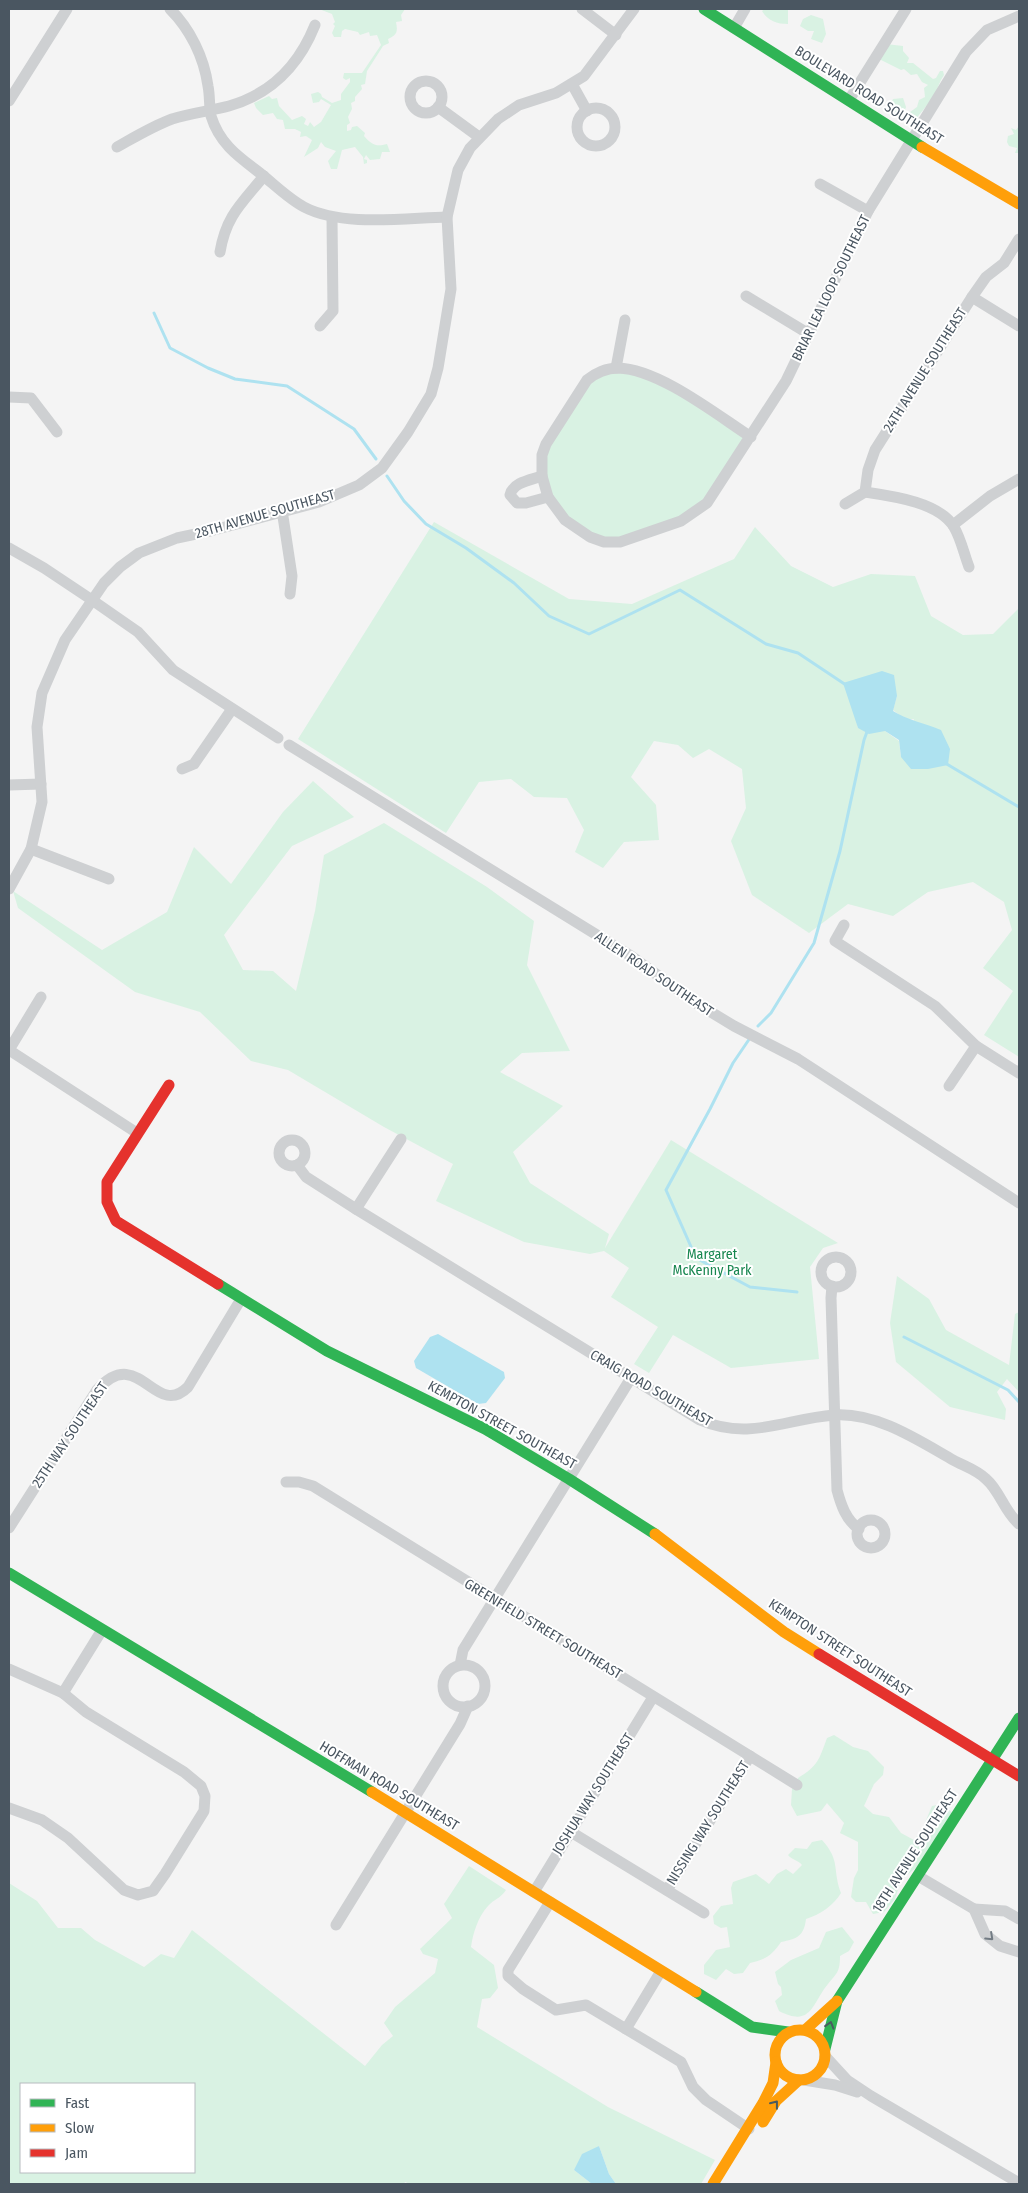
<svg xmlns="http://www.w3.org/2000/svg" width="1028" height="2193" font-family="'Fira Sans Condensed',sans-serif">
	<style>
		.green { fill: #d9f2e3; fill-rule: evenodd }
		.water { fill: #aee2f0 }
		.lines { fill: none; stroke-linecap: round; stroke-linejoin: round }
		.stream { stroke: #aee2f0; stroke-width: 3 }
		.street { stroke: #ced0d2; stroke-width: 11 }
		.fast { stroke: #30b455; stroke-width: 11 }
		.slow { stroke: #ff9f0a; stroke-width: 11 }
		.jam { stroke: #e5322d; stroke-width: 11 }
		.oneway { stroke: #727b83 }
		.oneway2 { stroke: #495b60 }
		.labels { text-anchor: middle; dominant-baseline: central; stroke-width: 4; stroke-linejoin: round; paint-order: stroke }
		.street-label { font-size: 14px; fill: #4a5661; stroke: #fff }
		.park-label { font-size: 14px; fill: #17864f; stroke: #fff }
	</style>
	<rect width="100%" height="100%" fill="#f4f4f4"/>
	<g class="green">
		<path d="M319,9h86l-4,6 1,6 -6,1c2,10 1,13 -8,17l1,4 -6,3 -16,25 -2,13 -4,1 1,4 -7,8v4l-4,2 1,6 -4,8 2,6 -3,2v6l4,-1 1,-3 5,-1 8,7 -1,3c8,9 12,11 23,8l3,8h-8l-2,7 -10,1 -4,-5 -2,4 3,1v3l-3,1 -1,-7 -8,-10 -13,3 -5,19h-6l-3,-8 8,-10 -11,-4 -4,-5 -3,6 -14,9 8,-17 -6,-4 -6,1 1,-5 -6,-3h-10l-2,-9 -6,-1 -4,-6 -10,2 -7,-7 -2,-5 15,-7 3,3 5,-1 2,8 13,14 10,-4 4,3 -2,5 4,2 2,-4 4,5 7,-5 10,-17 -10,-6 -2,3 -6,1 -2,-9 7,-2 3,2 1,3 10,6 9,-3v-6l9,-12v-4l-4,2 -3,-2 1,-5h18l19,-28 -4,-10 -7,1 -1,-4 -9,3 -2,-3 -13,-3 -3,2 -1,6h-7l-2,-4 3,-7 -2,-2 2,-2 -3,-8z"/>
		<path d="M765,9h23v15c-11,0 -20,-3 -26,-13z"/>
		<path d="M811,15l12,4 3,15 -4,9 -11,-4 3,-8h-6l-8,-5 3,-7z"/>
		<path d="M886,44l17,2v5l6,7 -2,5h6l20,16 3,-1 4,-7h3l1,4c-4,6 -6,11 -8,18 -2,4 -22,29 -25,31l-4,-2 -5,-7 -14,-5 5,-11 10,-1 3,9 -2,6 2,2 11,-8 2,-7 6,-3 -1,-9 4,-3 -6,-3 -5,-8 -6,1 -7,-6 -3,1 -22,-11z"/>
		<path d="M1019,126v27h-4l2,-5 -8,-2 -2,-4 1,-6 6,-2 -3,-6 5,2z"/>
		<path d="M603,371l46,5 102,61 -53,74 -78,31 -30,-5 -42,-40 -6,-42 45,-75z"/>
		<path d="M434,522l135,77 63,5 102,-45 21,-32 36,39 42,21 38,-13 44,2 16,40 32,19 30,-1 26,-26v449l-35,-22 29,-44 -30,-23 29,-38 -8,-28 -31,-20 -45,10 -35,24 -45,-12 -39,29 -57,-38 -21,-54 15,-33 -4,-39 -33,-20 -16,9 -15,-13 -24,-4 -23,36 25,28 3,35 -35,2 -21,26 -28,-16 9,-22 -17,-32 -33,-1 -23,-18 -32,3 -33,51 -148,-94zM897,696l-4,14 13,10 8,-1 -13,38 -2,-16 -14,-10 -27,-3 -5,-20z"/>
		<path d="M313,781l41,36 -62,29 -68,89 19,35 30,1 23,20 19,-80 9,-56 60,-32 103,64 47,34 -7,44 43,86 -48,2 -22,19 63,34 -50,46 17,31 79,51 -4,14 66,-108 167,103 -15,5 -13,19 9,92 -88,9 -58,-33 -24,38 -15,-9 24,-37 -47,-30 18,-29 -25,-17 -14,3 -66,-12 -88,-41 17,-37 -69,-37 -96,-57 -37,-9 -51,-49 -65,-20 -117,-84 -5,-17 89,59 65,-38 27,-65 37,37 52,-72z"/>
		<path d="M897,1276l32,23 17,31 63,35 6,-51 4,-2v80l-12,-13 -10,13 9,17 -1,11 -55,-13 -54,-45 -6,-39z"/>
		<path d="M834,1735l19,12 15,4 16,16 -1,8 -9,9 -10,22 9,8 16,3 12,16 13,7 8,-10 10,-24 10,-2 14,12 -38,50 -17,14 -6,19 -11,13 -11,2 -7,-12h-10l-5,-5 3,-19 4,-8v-28l-18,-9 4,-10 -17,-20 -6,8 -24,5 -6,-11 1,-16 3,-2 3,-9c20,-12 21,-18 29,-40z"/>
		<path d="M822,1840c19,21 10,29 19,53 -8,13 -20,21 -35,26 -2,17 -9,20 -25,23 -8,12 -15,18 -31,21l-7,10 -9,1 -8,-5 -10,11 -12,-6v-9l12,-15 14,-3 -3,-20 -6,1 -7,-4 -1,-8 8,-10 12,-2 -2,-16 2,-6 23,-8 13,10 8,-10 9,-5 7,5 9,-9c-4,-5 -10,-5 -14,-10l7,-7 12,1 5,-7z"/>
		<path d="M469,1866l37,24c-6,9 -12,9 -18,16 -10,11 -15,27 -17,41l23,18 4,23 -8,10 -8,1 -5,28 131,80 107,53 -14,24h-85l-7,-10 -10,-28 -25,24 18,14h-182l-5,-2 -1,2h-395v-301l28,18 21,27h23l14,12 49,27 17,-13 13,4 18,-28 173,136 17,-21 11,-9 -9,-13 11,-16 40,-34 3,-14 -15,-5 -3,-5 32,-31 -8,-14zM21,2084h173v88h-173z"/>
		<path d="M842,1927l12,15 -5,9 -9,5c0,16 -3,17 -12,28 -16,19 -16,44 -49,27l-4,-10 7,-6 -1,-8 -3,-3 -3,-12 16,-12 28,-12 7,-16z"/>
	</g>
	<g class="water">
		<path d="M882,671l12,4 3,21 -4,15c14,9 31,12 48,19l9,19 -2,16 -20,4h-17l-10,-12 -2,-17 -14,-9 -16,3 -11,-6 -15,-45z"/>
		<path d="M438,1334l66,38 1,6 -19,25 -8,1 -62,-36 -2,-7 16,-24z"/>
		<path d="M599,2146l10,28 7,10h-24l-18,-14 8,-16z"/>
	</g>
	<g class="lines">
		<g class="stream">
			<path d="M154,313l16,35 38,20 27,11 52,7 67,43 22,30"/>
			<path d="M387,476l17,25 22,23 40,24 48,35 35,33 40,18 91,-44 86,54 32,9 48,32"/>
			<path d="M945,763l74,44"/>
			<path d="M758,1026l13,-13 43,-70 26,-92 24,-111 4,-11"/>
			<path d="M750,1038l-17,25 -23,46 -44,81 30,68 54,29 47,5"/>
			<path d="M904,1337l104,53 11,12"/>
		</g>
		<g class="street">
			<path d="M170,9c20,20 34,48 38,77 2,10 1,20 3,30 8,26 25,39 45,54 16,12 31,28 48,37 38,20 100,11 143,10"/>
			<path d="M582,9l34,26"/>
			<path d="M734,28l11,-19"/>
			<circle cx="426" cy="97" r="16"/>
			<path d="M572,84l15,27"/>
			<path d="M849,100l57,-91"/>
			<path d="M9,101l58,-92"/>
			<path d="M438,107l41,30"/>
			<circle cx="596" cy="127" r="19"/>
			<path d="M117,147c18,-10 36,-21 55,-28 19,-6 38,-8 57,-13 42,-12 70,-41 86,-81"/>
			<path d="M820,184l48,27"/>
			<path d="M220,252c6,-36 21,-48 44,-76"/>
			<path d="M746,296l63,38"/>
			<path d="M972,297l47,29"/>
			<path d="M320,326l13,-15 -1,-93"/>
			<path d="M616,368l9,-48"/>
			<path d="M9,397l22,1 26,34"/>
			<path d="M751,437c-34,-22 -92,-68 -133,-69 -11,0 -23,5 -31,12l-41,64 -4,11v21l6,21 17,23 25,17 14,5h16l61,-21 26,-18 79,-122 82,-170 98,-159 21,-22 32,-14"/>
			<path d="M542,476c-11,4 -29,6 -32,19l7,8h9l22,-6"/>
			<path d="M865,492c27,4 74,10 89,35 7,12 10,27 15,40"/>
			<path d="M845,504l20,-12 3,-22 7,-20 97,-153 14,-20 18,-14 15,-24"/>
			<path d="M282,510l10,66 -2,18"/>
			<path d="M953,525l37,-29 29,-17"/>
			<path d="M9,548l35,20 48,32 46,32 35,38 105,68"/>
			<path d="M289,745l342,211 65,47 38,23 64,33 221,144"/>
			<path d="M182,769l12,-5 38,-55"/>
			<path d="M9,785l32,-1"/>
			<path d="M31,849l78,30"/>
			<path d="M9,889l22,-40 11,-47 -5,-75 5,-34 23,-53 39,-57 16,-16 19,-14 38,-15 33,-7 109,-29 40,-17 23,-17 26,-36 23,-38 7,-26 13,-79 -4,-72 11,-47 12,-22 28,-29 21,-14 37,-12 28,-17 50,-67"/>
			<path d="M844,925l-9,16 100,65 41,40 43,27"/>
			<path d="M9,1050l128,83"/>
			<path d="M9,1050l32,-53"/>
			<path d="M949,1086l27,-40"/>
			<circle cx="292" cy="1153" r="13"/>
			<path d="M297,1165l9,12 50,32 344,211c49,21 85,-1 134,-5 42,-3 84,25 119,45 11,6 24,10 33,19 14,12 18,32 33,45"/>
			<path d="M356,1209l45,-70"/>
			<circle cx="836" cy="1272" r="15"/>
			<path d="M832,1286l-1,12 6,192c4,15 9,30 22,39"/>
			<path d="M286,1482h13l14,4 484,299"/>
			<circle cx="871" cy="1534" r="14"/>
			<path d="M9,1528l88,-138c42,-47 58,30 91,-3l53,-88"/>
			<path d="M460,1665l3,-15 168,-272"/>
			<circle cx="464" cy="1686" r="21"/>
			<path d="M9,1669l54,24 23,19 98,60 17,14 4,10 -1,15 -39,63 -12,17 -15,4 -14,-5 -56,-52 -26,-18 -33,-12"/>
			<path d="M63,1693l39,-63"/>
			<path d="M571,1832l133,81"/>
			<path d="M918,1876l56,33 11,25 15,12 19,6"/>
			<path d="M667,1890l83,-134"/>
			<path d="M534,1892l119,-195"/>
			<path d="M550,1902l-42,68v6l15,13 33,21 30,-5 95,57 12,25 13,13 43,29"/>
			<path d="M974,1909l31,2 14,8"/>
			<path d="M336,1925l124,-201 8,-18"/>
			<path d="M626,2029l35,-58"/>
			<path d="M825,2056l22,24 24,16 148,87"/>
			<path d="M804,2080l31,5 22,7"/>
		</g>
		<g class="fast">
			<path d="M704,9l218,138"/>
			<path d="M218,1284l109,67 158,78 84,50 86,55"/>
			<path d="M9,1573l363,219"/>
			<path d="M696,1992l56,35 36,5"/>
			<path d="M825,2049l12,-48 182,-283"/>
		</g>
		<g class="slow">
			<path d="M922,147l97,57"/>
			<path d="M655,1534l129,98 35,22"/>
			<path d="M372,1792l324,200"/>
			<circle cx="800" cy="2055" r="25"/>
			<path d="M805,2030l32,-29"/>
			<path d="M763,2122l13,-21 23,-21"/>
			<path d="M713,2184l50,-81 10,-20 3,-21"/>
		</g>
		<g class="jam">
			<path d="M169,1085l-62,97v20l9,19 102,63"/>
			<path d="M819,1654l200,122"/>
		</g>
	</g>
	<defs><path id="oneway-chevron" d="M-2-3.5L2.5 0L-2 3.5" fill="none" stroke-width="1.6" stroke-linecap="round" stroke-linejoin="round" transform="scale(1.25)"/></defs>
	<use class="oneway" href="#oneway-chevron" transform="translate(990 1937) rotate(43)"/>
	<g class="oneway2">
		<use href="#oneway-chevron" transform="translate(830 2025) rotate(-73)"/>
		<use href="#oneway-chevron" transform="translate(775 2104) rotate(-52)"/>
	</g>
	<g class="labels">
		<g class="street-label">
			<text transform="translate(869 95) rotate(32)">BOULEVARD ROAD SOUTHEAST</text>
			<text transform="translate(831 288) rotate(-64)">BRIAR LEA LOOP SOUTHEAST</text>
			<text transform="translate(925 370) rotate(-58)">24TH AVENUE SOUTHEAST</text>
			<text transform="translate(265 514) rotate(-16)">28TH AVENUE SOUTHEAST</text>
			<text transform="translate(654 974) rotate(34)">ALLEN ROAD SOUTHEAST</text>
			<text transform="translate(651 1388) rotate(30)">CRAIG ROAD SOUTHEAST</text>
			<text transform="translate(502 1425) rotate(29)">KEMPTON STREET SOUTHEAST</text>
			<text transform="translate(70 1435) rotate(-56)">25TH WAY SOUTHEAST</text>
			<text transform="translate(543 1629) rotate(31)">GREENFIELD STREET SOUTHEAST</text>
			<text transform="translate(840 1648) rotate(33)">KEMPTON STREET SOUTHEAST</text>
			<text transform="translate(389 1786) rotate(31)">HOFFMAN ROAD SOUTHEAST</text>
			<text transform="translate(593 1794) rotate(-58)">JOSHUA WAY SOUTHEAST</text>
			<text transform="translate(708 1823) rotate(-58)">NISSING WAY SOUTHEAST</text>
			<text transform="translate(915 1851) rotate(-57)">18TH AVENUE SOUTHEAST</text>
		</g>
		<g class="park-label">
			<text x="712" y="1254">Margaret<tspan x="712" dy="16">McKenny Park</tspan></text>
		</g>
	</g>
	<rect width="1028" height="2193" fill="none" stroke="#4a5661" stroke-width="20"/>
	<rect x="20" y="2083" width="175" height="90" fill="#ffffff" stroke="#b7bbc0"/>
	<rect x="30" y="2099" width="25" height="8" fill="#30b455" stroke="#b7bbc0"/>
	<text x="65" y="2108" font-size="15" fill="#4a5661">Fast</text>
	<rect x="30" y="2124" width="25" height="8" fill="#ff9f0a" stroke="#b7bbc0"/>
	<text x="65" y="2133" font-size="15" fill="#4a5661">Slow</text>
	<rect x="30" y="2149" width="25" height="8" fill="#e5322d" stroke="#b7bbc0"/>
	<text x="65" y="2158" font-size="15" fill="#4a5661">Jam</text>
</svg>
